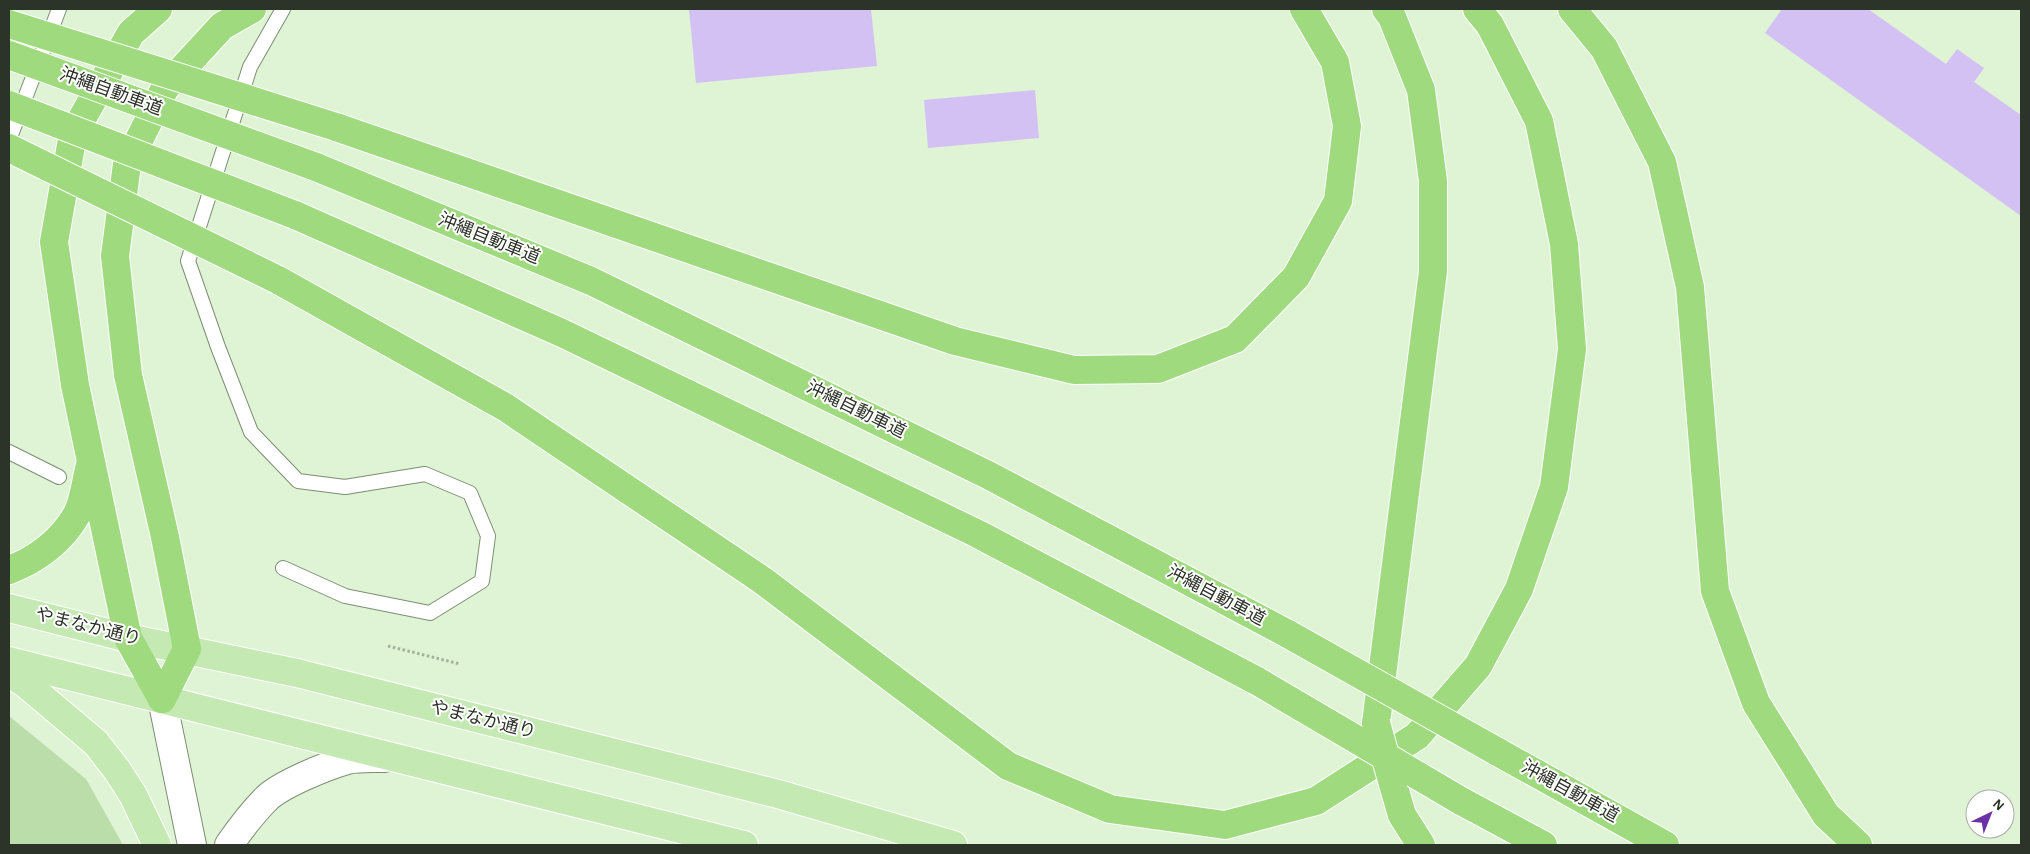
<svg xmlns="http://www.w3.org/2000/svg" width="2030" height="854" font-family="'Alegreya Sans','Noto Sans JP',sans-serif">
	<style>
		.green { fill: #bbdda9 }
		.building { fill: #d4c1f3 }
		.lines { fill: none; stroke-linecap: round; stroke-linejoin: round }
		.service-casing { stroke: #7c8e73; stroke-width: 16 }
		.tertiary-casing { stroke: #7c8e73; stroke-width: 30 }
		.primary-casing { stroke: #fff; stroke-width: 30 }
		.motorway-casing { stroke: #fff; stroke-width: 30 }
		.path { stroke: #a2b19a; stroke-width: 3; stroke-dasharray: 2.5 2.5; stroke-linecap: butt }
		.service { stroke: #fff; stroke-width: 14 }
		.tertiary { stroke: #fff; stroke-width: 28 }
		.primary { stroke: #c5e9b2; stroke-width: 28 }
		.motorway { stroke: #9fda7e; stroke-width: 28 }
		.motorway-bridge-casing { stroke: #fff; stroke-width: 30; stroke-linecap: butt }
		.motorway-bridge { stroke: #9fda7e; stroke-width: 28 }
		.labels { text-anchor: middle; dominant-baseline: central; stroke-width: 4; stroke-linejoin: round; paint-order: stroke }
		.street-label { font-size: 18px; fill: #2c3328; stroke: #fff }
	</style>
	<rect width="100%" height="100%" fill="#dff3d5"/>
	<path class="green" d="M9,716l77,63 37,66h-114z"/>
	<g class="building">
		<path d="M689,9h182l6,57 -181,17z"/>
		<path d="M1782,9h86l78,55 11,-15 27,19 -10,14 47,33v101l-256,-183z"/>
		<path d="M1035,90l4,48 -111,10 -4,-48z"/>
	</g>
	<g class="lines">
		<defs>
			<g id="service">
				<path d="M9,140l50,-131"/>
				<path d="M9,452l50,25"/>
				<path d="M283,568l62,28 85,17 52,-32 6,-45 -18,-43 -45,-19 -80,13 -47,-6 -47,-49 -33,-85 -30,-86 62,-194 33,-58"/>
			</g>
			<g id="tertiary">
				<path d="M162,699l30,146"/>
				<path d="M229,845c11,-16 24,-33 38,-47 15,-14 59,-32 80,-38 11,-3 26,-2 38,-2"/>
			</g>
			<g id="primary">
				<path d="M9,608l119,30 169,35 481,121 175,51"/>
				<path d="M9,661l735,184"/>
				<path d="M9,673l17,11 70,59 21,27 16,25 24,50"/>
			</g>
			<g id="motorway">
				<path d="M158,9l-27,24 -58,101 -19,108 21,143 53,253 34,61"/>
				<path d="M1572,9l32,39 58,114 28,125 25,304 41,112 70,112 32,30"/>
				<path d="M336,127l619,214 119,29 84,-1 77,-30 61,-62 42,-76 9,-75 -12,-64 -31,-53"/>
				<path d="M316,167l275,114 397,194 300,159"/>
				<path d="M295,215l267,118 416,201 279,147"/>
				<path d="M278,280l227,127 257,173 246,186 102,43 115,16 91,-24 101,-65 61,-70 41,-77 35,-102 18,-138 -8,-105 -25,-123 -49,-96 -13,-16"/>
				<path d="M9,570c27,-10 53,-29 68,-56 7,-14 9,-34 13,-49"/>
				<path d="M162,699l25,-50 -22,-112 -37,-162 -13,-119 12,-92 38,-76 57,-62 30,-17"/>
				<path d="M1376,723l57,-452v-90l-12,-91 -29,-73 -6,-8"/>
				<path d="M1496,751l169,94"/>
				<path d="M1393,784l9,31 19,30"/>
				<path d="M1461,801l82,44"/>
			</g>
		</defs>
		<use href="#service" class="service-casing"/>
		<use href="#tertiary" class="tertiary-casing"/>
		<use href="#primary" class="primary-casing"/>
		<use href="#motorway" class="motorway-casing"/>
		<path class="path" d="M388,646l72,18"/>
		<use href="#service" class="service"/>
		<use href="#tertiary" class="tertiary"/>
		<use href="#primary" class="primary"/>
		<use href="#motorway" class="motorway"/>
		<defs>
			<g id="motorway-bridge">
				<path d="M9,24l327,103"/>
				<path d="M9,55l307,112"/>
				<path d="M9,105l286,110"/>
				<path d="M9,148l269,132"/>
				<path d="M1288,634l208,117"/>
				<path d="M1257,681l204,120"/>
				<path d="M1376,723l17,61"/>
			</g>
		</defs>
		<use href="#motorway-bridge" class="motorway-bridge-casing"/>
		<use href="#motorway-bridge" class="motorway-bridge"/>
	</g>
	<g class="labels">
		<g class="street-label">
			<text transform="translate(111 92) rotate(20)">沖縄自動車道</text>
			<text transform="translate(489 239) rotate(22)">沖縄自動車道</text>
			<text transform="translate(856 410) rotate(26)">沖縄自動車道</text>
			<text transform="translate(1216 596) rotate(28)">沖縄自動車道</text>
			<text transform="translate(88 627) rotate(14)">やまなか通り</text>
			<text transform="translate(483 720) rotate(14)">やまなか通り</text>
			<text transform="translate(1570 792) rotate(29)">沖縄自動車道</text>
		</g>
	</g>
	<rect width="2030" height="854" fill="none" stroke="#2c3328" stroke-width="20"/>
	<g transform="translate(1990 814) rotate(43)"><circle r="24" fill="#ffffff" stroke="#abada9"/>
	<path d="M0-4L9 19L0 12L-9 19Z" fill="#6c31a7"/>
	<text y="-8" font-size="14" font-weight="bold" text-anchor="middle" fill="#2c3328">N</text>
	</g>
</svg>
